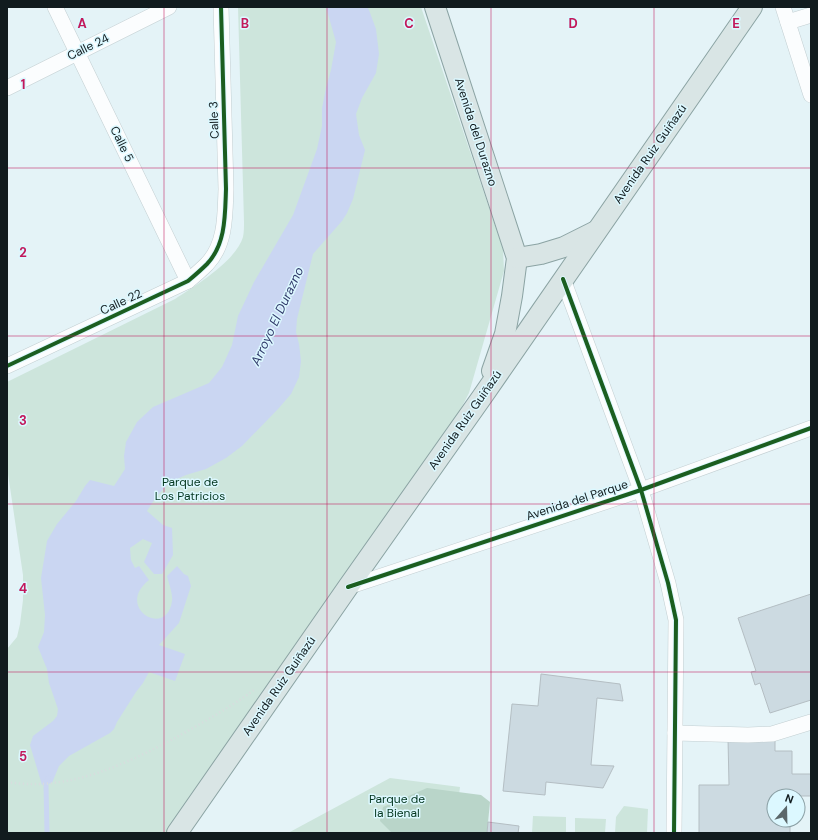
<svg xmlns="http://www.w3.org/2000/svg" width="818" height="840" font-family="'DM Sans',sans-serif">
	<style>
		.green { fill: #cde5dc }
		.forest { fill: #b9d5c9 }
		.water { fill: #cad6f2 }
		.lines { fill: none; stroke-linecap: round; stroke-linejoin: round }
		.stream { stroke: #cad6f2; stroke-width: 5 }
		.building { fill: #ccdae1; stroke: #b4bec3 }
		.minor-casing { stroke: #c3cfd2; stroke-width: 16 }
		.major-casing { stroke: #8ba3a3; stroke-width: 22 }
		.path { stroke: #d8dcde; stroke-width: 2.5; stroke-dasharray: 1 3; stroke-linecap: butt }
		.minor { stroke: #fbfdfe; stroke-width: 15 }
		.major { stroke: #d9e5e5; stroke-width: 20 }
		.cycleway-casing { stroke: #dcf8ff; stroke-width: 6 }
		.cycleway { stroke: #1b5e20; stroke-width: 4 }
		.grid { fill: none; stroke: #c2185b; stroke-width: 1; stroke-opacity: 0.55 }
		.labels { text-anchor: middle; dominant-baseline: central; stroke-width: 3; stroke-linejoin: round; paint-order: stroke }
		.street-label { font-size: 12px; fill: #111b1e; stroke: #dcf8ff }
		.park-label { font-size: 12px; fill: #02351d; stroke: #dcf8ff }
		.water-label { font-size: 13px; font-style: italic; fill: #323b6c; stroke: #dcf8ff }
		.grid-label { font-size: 13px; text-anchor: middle; font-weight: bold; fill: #c2185b; stroke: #dcf8ff; stroke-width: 3; stroke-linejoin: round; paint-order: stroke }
	</style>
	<rect width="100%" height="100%" fill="#e4f3f7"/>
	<g class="green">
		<path d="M238,7h183l82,242 1,22 -35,122 -16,31 -287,409h-159v-184l10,-12 3,-13 3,-24v-25l-16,-108v-85l168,-83c20,-13 61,-38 68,-62 1,-5 1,-10 1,-15z"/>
		<path d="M390,778l70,9 -6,46h-166z"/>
		<path d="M624,806l24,3 -1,24h-32l1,-16z"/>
		<path d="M533,816l33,1v16h-34z"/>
		<path d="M575,818l31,1 -1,14h-30z"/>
	</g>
	<path class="forest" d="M427,788l54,7 9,7 -3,31h-95l-12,-12 3,-14z"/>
	<path class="water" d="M326,7h41l2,3 7,19 3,25 -3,19 -14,25 -6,16 3,21 6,15 -12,49 -6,14 -5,8 -29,33 -16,65 -1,13 3,12 2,17 -2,16 -8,17 -13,15 -36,37 -16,12 -20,11 -20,6 -16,7 -14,15 -9,14 16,14 9,3 1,27 -11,19h-8l-10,-12 8,-19 -9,-4 -13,9 1,12 4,8 4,-2 10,14c-35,28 18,59 23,21 1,-7 -3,-17 -5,-25l10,-10 7,8 4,2 3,10 -12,37 -20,22 26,9 -10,27 -26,-9 -6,11 -7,9 -19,30 -3,7 -4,4 -41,23 -10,10 -7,17 -10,2 -12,-40 3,-9 20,-15 4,-5 1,-7 -9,-26 -2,-14 -9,-22 6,-15 1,-17 -4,-37 6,-37 10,-17 19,-23 9,-15 5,-6 24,6 11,-17 -1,-13 2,-14 11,-20 16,-15 56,-24 13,-16 10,-22 6,-29 16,-34 39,-67 24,-66 5,-23v-18l4,-20 5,-18 5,-28z"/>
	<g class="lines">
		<path class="stream" d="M47,833l-1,-49 2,-6"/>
	</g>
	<g class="building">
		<path d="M811,594v106l-41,13 -10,-30 -5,2 -4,-13 5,-1 -18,-53z"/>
		<path d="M541,674l79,10 3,17 -26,-3 -6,67 23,1 -11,22 -57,-6 -1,13 -42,-4 9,-87 26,2z"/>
		<path d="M728,738h47v13h17v23h19v22h-37v24h16v13h8h-99v-48h30z"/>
		<path d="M488,822l31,4 -1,7h-31z"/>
	</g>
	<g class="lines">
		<defs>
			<g id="minor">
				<path d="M55,7l133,274"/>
				<path d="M783,7l28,88"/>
				<path d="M788,22l23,-7"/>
				<path d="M7,88l162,-81"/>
				<path d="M563,279l78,211 27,93 8,37 -2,213"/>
				<path d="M7,366l181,-85c6,-5 13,-11 19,-17 19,-20 18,-49 19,-75l-5,-182"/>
				<path d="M348,587l293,-97 170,-62"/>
				<path d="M675,733l73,2 24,-1 39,-12"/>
			</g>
			<g id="major">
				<path d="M435,7l82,251 -5,38 -7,38 -13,37"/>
				<path d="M517,258l24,-4 23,-7 32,-16"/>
				<path d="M177,833l171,-246 134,-190 270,-390"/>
			</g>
		</defs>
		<use href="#minor" class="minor-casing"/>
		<use href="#major" class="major-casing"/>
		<path class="path" d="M7,782c60,10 117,-17 168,-44 27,-15 54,-30 79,-48"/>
		<use href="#minor" class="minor"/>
		<use href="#major" class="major"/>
		<defs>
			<g id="cycleway">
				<path d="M563,279l78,211 27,93 8,37 -2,213"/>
				<path d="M7,366l181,-85c6,-5 13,-11 19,-17 19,-20 18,-49 19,-75l-5,-182"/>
				<path d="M348,587l293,-97 170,-62"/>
			</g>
		</defs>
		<use href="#cycleway" class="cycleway-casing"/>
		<use href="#cycleway" class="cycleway"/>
	</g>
	<path class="grid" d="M164,7v826M327,7v826M491,7v826M654,7v826M7,168h804M7,336h804M7,504h804M7,672h804"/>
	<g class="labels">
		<g class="street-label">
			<text transform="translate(88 47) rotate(-26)">Calle 24</text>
			<text transform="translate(214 120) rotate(-92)">Calle 3</text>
			<text transform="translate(476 132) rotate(72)">Avenida del Durazno</text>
			<text transform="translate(122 144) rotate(64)">Calle 5</text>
			<text transform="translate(650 154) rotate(-55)">Avenida Ruiz Guiñazú</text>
			<text transform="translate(121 302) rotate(-25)">Calle 22</text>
			<text transform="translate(465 420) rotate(-55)">Avenida Ruiz Guiñazú</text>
			<text transform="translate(577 500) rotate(-18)">Avenida del Parque</text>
			<text transform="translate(279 686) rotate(-55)">Avenida Ruiz Guiñazú</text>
		</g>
		<g class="park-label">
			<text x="190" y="482">Parque de<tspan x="190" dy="14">Los Patricios</tspan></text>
			<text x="397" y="799">Parque de<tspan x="397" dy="14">la Bienal</tspan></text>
		</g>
		<g class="water-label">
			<text transform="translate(277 316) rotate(-65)">Arroyo El Durazno</text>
		</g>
	</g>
	<g class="grid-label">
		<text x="82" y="28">A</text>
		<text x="245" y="28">B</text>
		<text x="409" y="28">C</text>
		<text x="573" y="28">D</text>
		<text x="736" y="28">E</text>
		<text x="23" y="89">1</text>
		<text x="23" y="257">2</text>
		<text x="23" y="425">3</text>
		<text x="23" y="593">4</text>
		<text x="23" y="761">5</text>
	</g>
	<rect width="818" height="840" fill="none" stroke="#111b1e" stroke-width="16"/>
	<g transform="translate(786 808) rotate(20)"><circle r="19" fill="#dcf8ff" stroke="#8ba0a5"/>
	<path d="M0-3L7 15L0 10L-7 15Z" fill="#5b676a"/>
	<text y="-6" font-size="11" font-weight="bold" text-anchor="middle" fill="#111b1e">N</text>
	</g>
</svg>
